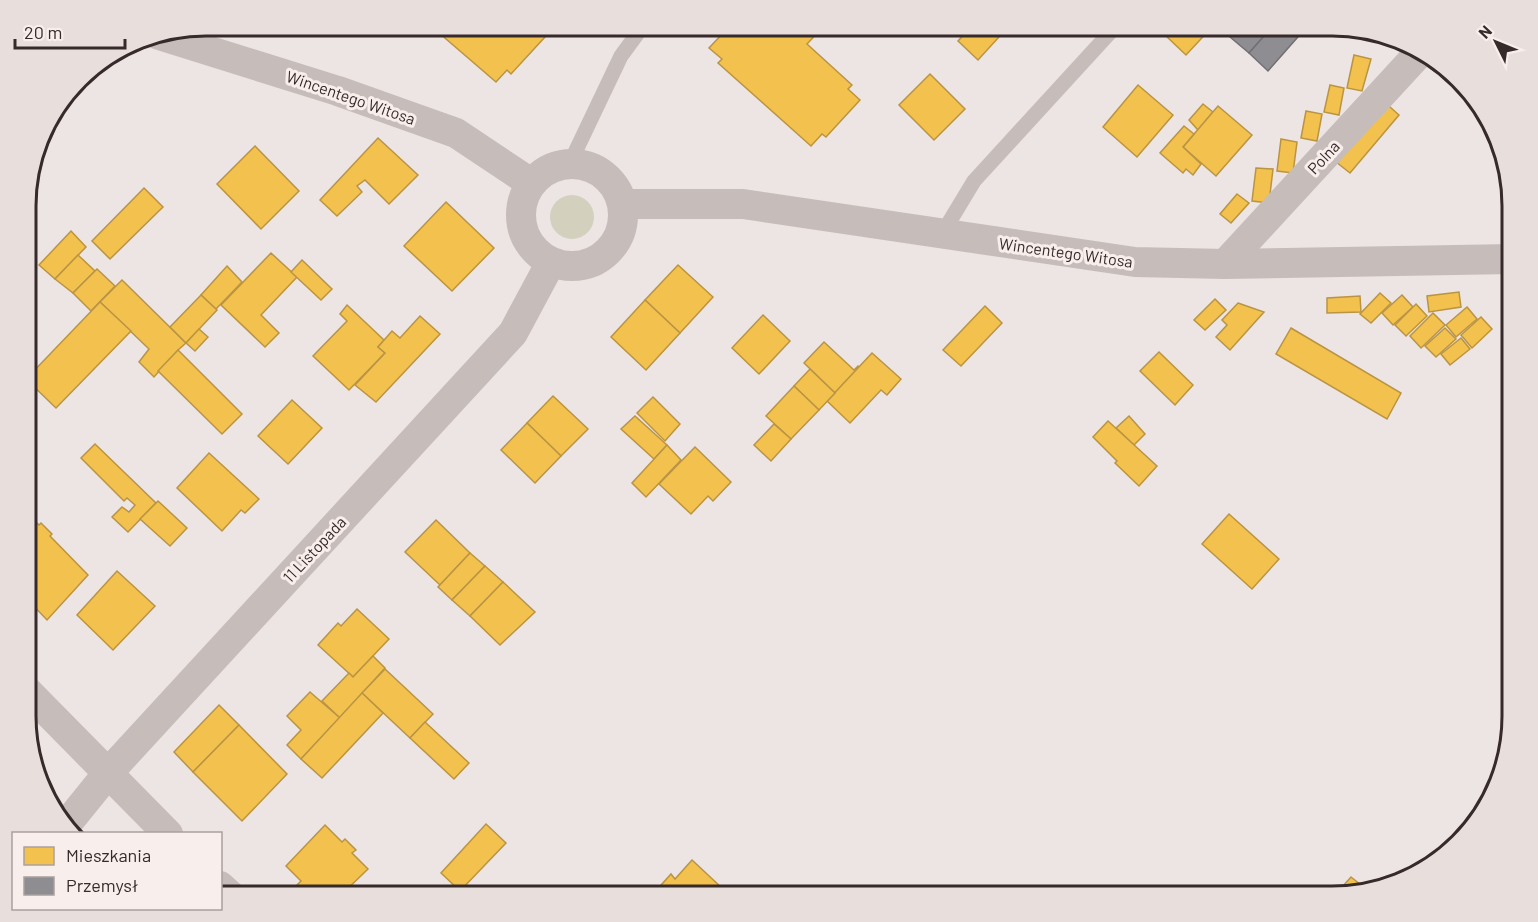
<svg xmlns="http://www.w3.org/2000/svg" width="1538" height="922" font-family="Barlow,sans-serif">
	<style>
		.green { fill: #d3d0be }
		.homes { fill: #f2c14e; stroke: #ba9443; stroke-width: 1.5 }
		.industry { fill: #8d8d92; stroke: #736f73; stroke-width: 1.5 }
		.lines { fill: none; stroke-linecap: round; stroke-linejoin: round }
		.service { stroke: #c6bdbb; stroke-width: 15 }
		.minor { stroke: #c6bdbb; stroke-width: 30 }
		.labels { text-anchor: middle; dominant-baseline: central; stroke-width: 6; stroke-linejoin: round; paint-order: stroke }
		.street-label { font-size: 16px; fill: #362a2a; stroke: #f8eeeb }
		.rim { fill: none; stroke: #362a2a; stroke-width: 3 }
	</style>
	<rect width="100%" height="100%" fill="#ede5e3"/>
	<circle class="green" cx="572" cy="217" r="22"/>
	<g class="homes">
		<path d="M431,26h102l12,11 -34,37 -4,-4 -11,12z"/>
		<path d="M725,26h99l-17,18 45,41 -4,4 12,11 -34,37 -4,-3 -11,12 -93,-83 4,-4 -13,-11 16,-17 -3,-3z"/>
		<path d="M972,26h37l-31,34 -20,-19z"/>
		<path d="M1176,26h37l-27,29 -20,-19z"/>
		<path d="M1354,55l17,4 -9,32 -15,-3z"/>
		<path d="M930,74l35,35 -31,31 -35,-35z"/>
		<path d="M1138,85l35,30 -36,42 -34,-30z"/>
		<path d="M1330,85l14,3 -5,27 -15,-3z"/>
		<path d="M1381,99l18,16 -49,58 -19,-15z"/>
		<path d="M1203,104l10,8 -15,18 -9,-10z"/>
		<path d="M1218,106l34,29 -36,41 -33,-29z"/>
		<path d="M1306,111l16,3 -5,27 -16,-3z"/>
		<path d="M1184,126l10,8 -11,13 18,17 -8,11 -7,-6 -3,4 -23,-20z"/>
		<path d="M378,138l40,37 -29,29 -24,-24 -8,6 5,6 -25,24 -17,-16z"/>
		<path d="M1281,139l16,3 -4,31 -16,-2z"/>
		<path d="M255,146l44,45 -38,38 -44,-45z"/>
		<path d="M1256,168l17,1 -4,34 -17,-2z"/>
		<path d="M144,188l19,19 -53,52 -18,-18z"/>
		<path d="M1237,194l12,9 -18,20 -11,-9z"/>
		<path d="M446,202l48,46 -42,43 -48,-45z"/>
		<path d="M71,231l15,16 -31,32 -16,-14z"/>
		<path d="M271,253l26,24 -36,38 18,18 -14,14 -44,-42z"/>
		<path d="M78,255l17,16 -22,22 -18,-14z"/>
		<path d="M302,260l30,29 -11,11 -30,-28z"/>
		<path d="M678,265l35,32 -33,36 -35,-33z"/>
		<path d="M227,266l15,16 -26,27 -15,-14z"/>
		<path d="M97,269l18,17 -24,25 -18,-18z"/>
		<path d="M122,280l64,63 -8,7 -24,27 -15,-15 10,-13 -49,-47z"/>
		<path d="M1459,292l2,15 -32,5 -2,-16z"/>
		<path d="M1380,293l11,10 -20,20 -11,-9z"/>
		<path d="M201,295l16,15 -31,33 -16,-16z"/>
		<path d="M1402,295l11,12 -20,18 -11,-12z"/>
		<path d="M1360,296l1,16 -34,1v-15z"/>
		<path d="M1215,299l11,11 -21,20 -11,-10z"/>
		<path d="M645,300l35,33 -34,37 -35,-33z"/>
		<path d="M100,302l31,29 -75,77 -29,-28v-2z"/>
		<path d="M1238,303l26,9 -34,38 -14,-13 11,-12 -5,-5z"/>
		<path d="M1416,304l11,12 -21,20 -11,-11z"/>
		<path d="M347,305l37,35 -6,7 7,6 -36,37 -36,-34 34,-35 -7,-7z"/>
		<path d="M985,306l17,17 -41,43 -18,-16z"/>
		<path d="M1467,307l10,12 -21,18 -10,-12z"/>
		<path d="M1433,313l12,12 -24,23 -11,-12z"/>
		<path d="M763,315l27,26 -31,33 -27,-26z"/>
		<path d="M420,316l20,18 -64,68 -21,-17 30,-32 -7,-6 14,-16 8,7z"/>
		<path d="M1481,317l11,12 -20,19 -11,-13z"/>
		<path d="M1291,328l110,65 -14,26 -111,-65z"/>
		<path d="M1445,328l11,11 -20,18 -11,-11z"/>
		<path d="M199,329l9,8 -13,14 -9,-8z"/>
		<path d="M1461,338l9,11 -20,16 -9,-11z"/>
		<path d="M824,342l30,28 4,-4 1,1 -24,26 -31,-30z"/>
		<path d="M178,350l64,64 -20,20 -64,-63z"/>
		<path d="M1159,352l34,33 -18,20 -35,-34z"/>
		<path d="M872,353l29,26 -14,16 -6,-5 -31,33 -23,-22z"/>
		<path d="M810,369l25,24 -16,17 -25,-24z"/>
		<path d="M794,386l25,24 -28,29 -25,-23z"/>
		<path d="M553,396l35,33 -27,27 -34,-33z"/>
		<path d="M653,397l27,27 -15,17 -28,-28z"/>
		<path d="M292,400l30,28 -34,36 -30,-28z"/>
		<path d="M635,416l32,29 -13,14 -33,-30z"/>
		<path d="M1129,416l16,18 -11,11 -18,-17z"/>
		<path d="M1108,421l49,45 -18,20 -24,-23 2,-2 -24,-24z"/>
		<path d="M527,423l34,33 -26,27 -34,-33z"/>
		<path d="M774,424l17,15 -20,22 -17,-16z"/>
		<path d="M95,444l61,59 -28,29 -16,-15 10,-10 7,5 6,-7 -8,-7 -3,3 -43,-43z"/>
		<path d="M667,445l14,15 -35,37 -14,-14z"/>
		<path d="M695,447l36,35 -18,19 -5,-5 -17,18 -32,-30z"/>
		<path d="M209,453l50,46 -14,14 -4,-3 -19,21 -45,-43z"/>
		<path d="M158,501l29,27 -17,18 -30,-27z"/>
		<path d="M27,513l12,12 2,-2 11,11 -2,2 38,39 -41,45 -20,-21z"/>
		<path d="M1229,514l50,45 -27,30 -50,-45z"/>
		<path d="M436,520l34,33 -30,32 -35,-33z"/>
		<path d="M470,553l15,13 -33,34 -14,-13z"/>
		<path d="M485,566l18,16 -33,34 -18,-16z"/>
		<path d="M117,571l38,35 -42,44 -36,-35z"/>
		<path d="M503,582l32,30 -35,33 -30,-29z"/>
		<path d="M357,609l32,30 -36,38 -35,-32 20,-22 3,3z"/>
		<path d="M373,656l12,12 -45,50 -18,-17 27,-28 4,4z"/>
		<path d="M385,669l48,45 -23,24 -48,-45z"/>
		<path d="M310,692l30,26 -39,41 -14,-14 14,-15 -14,-14z"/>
		<path d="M362,693l21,20 -61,65 -21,-19z"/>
		<path d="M219,705l20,20 -46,47 -19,-20z"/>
		<path d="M425,722l44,41 -15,16 -44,-41z"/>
		<path d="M239,725l48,49 -45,47 -49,-49z"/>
		<path d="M486,824l20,19 -46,48 -19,-18z"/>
		<path d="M325,825l17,17 3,-3 11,11 -4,3 16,16 -28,27h-31l-12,-11 4,-4 -15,-15z"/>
		<path d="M692,860l30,28 -8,8h-56l-4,-3 17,-19 4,5z"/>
		<path d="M1351,877l15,12 -23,7h-9z"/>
	</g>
	<g class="industry">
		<path d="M1240,26h33l-24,27 -19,-16z"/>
		<path d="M1273,26h26l5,4 -36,41 -19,-18z"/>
	</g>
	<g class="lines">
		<g class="service">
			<path d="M570,163l51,-107 22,-30"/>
			<path d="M942,234l32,-53 142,-155"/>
		</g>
		<g class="minor">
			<path d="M159,35l179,56 118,42 75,50"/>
			<circle cx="572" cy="215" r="51"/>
			<path d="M623,204h120l392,58 90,2 287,-5"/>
			<path d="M1225,264l197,-214"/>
			<path d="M27,691l141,143"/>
			<path d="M66,825l42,-52 405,-440 37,-69"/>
			<path d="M220,886l11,10"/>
		</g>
	</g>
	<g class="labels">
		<g class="street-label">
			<text transform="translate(351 97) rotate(19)">Wincentego Witosa</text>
			<text transform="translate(1323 157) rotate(-47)">Polna</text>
			<text transform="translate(1066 252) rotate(8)">Wincentego Witosa</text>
			<text transform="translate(314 549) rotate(-47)">11 Listopada</text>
		</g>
	</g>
	<path d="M0 0H1538V922H0ZM206 36H1332A170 170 0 0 1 1502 206V716A170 170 0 0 1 1332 886H206A170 170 0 0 1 36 716V206A170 170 0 0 1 206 36Z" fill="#e8dedc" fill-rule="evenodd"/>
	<path class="rim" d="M206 36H1332A170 170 0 0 1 1502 206V716A170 170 0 0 1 1332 886H206A170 170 0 0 1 36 716V206A170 170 0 0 1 206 36Z"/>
	<rect x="12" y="832" width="210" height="78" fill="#f8eeeb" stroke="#aaa09e" stroke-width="1.5"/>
	<rect x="24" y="847" width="30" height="18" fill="#f2c14e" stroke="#aaa09e" stroke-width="1.5"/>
	<text x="66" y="862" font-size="18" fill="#362a2a">Mieszkania</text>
	<rect x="24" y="877" width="30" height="18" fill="#8d8d92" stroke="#aaa09e" stroke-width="1.5"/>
	<text x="66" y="892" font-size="18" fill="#362a2a">Przemysł</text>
	<g transform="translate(1496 42) rotate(313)" stroke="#f8eeeb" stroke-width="4.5" paint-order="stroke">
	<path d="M0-4.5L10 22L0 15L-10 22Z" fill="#362a2a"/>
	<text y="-9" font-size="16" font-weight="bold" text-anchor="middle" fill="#362a2a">N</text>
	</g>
	<path d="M15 39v9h110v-9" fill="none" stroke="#362a2a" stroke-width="3"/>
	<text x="24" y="39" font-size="18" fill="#362a2a" stroke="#f8eeeb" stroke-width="4.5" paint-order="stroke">20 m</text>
</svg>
